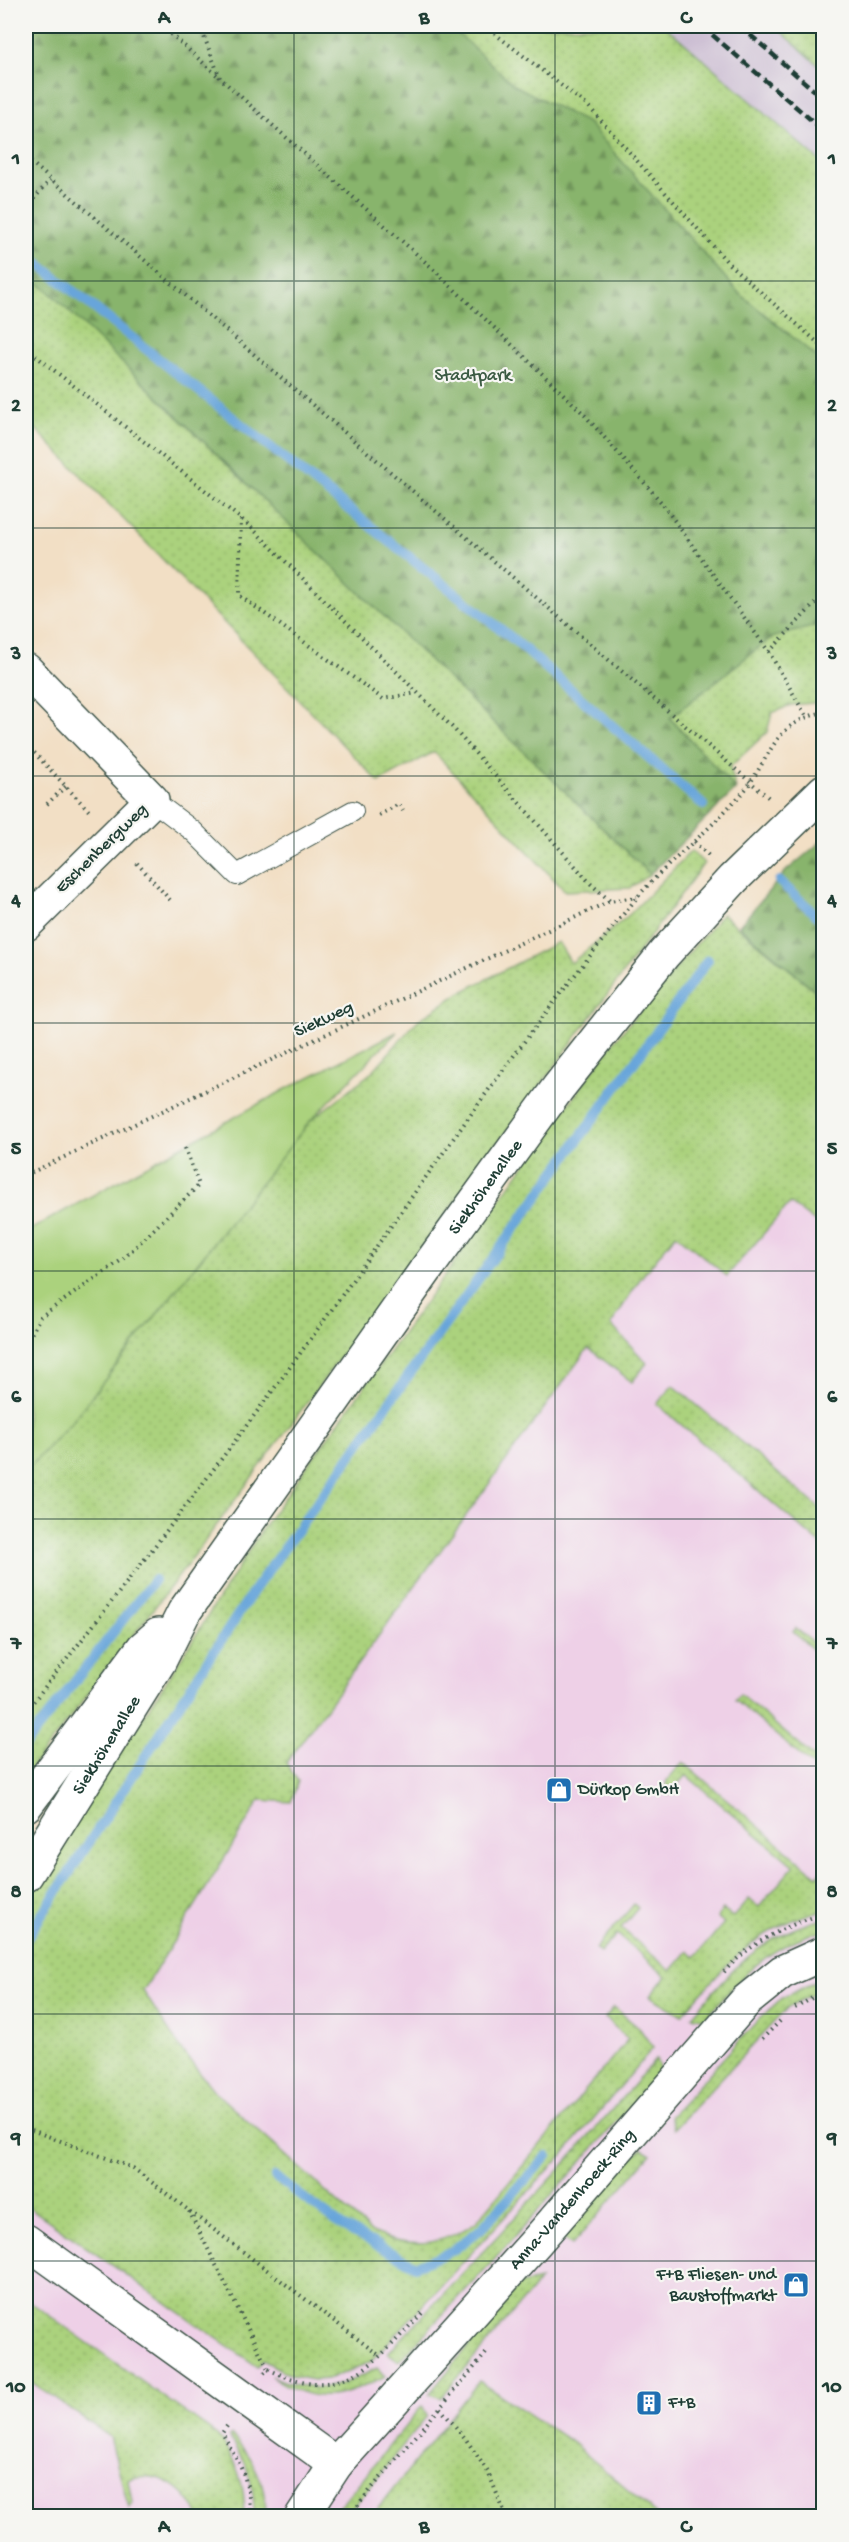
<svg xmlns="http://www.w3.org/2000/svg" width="849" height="2542" font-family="'Gochi Hand',sans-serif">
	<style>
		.built { fill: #eed0e7 }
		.railway { fill: #ccbed3 }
		.grass { fill: url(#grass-dots); stroke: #658858; stroke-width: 1.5 }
		.forest { fill: url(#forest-firs); stroke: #547850; stroke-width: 1.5 }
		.garden { fill: #abd27d; stroke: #658858; stroke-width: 1.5 }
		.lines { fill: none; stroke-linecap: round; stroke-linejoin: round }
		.stream { stroke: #68a5da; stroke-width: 10 }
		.lane-casing { stroke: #3f554a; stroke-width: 22 }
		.street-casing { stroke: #3f554a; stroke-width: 36 }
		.secondary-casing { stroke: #3f554a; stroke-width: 36 }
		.path { stroke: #3f554a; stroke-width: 4; stroke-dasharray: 1.5 4.5; stroke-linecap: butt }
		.lane { stroke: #fff; stroke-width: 20 }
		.street { stroke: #fff; stroke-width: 33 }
		.secondary { stroke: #fff; stroke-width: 33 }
		.rail { stroke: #1f3d34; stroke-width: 4.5; stroke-dasharray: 9 4.5; stroke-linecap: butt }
		.grid { fill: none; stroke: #1f3d34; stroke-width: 1.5; stroke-opacity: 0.55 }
		.labels { text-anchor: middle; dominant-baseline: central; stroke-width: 4.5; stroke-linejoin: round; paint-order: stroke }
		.park-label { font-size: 18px; fill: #3b5b43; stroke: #f6f6f2 }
		.street-label { font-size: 18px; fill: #1f3d34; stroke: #f6f6f2 }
		.poi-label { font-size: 18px; fill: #1f3d34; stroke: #f6f6f2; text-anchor: start }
		.neatline { fill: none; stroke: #1f3d34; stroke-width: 2 }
		.grid-label { font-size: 20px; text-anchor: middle; font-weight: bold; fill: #1f3d34 }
	</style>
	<defs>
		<pattern id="grass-dots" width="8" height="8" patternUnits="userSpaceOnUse" patternTransform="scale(1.5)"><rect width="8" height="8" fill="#abd27d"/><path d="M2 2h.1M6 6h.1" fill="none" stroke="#93b56d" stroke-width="1.8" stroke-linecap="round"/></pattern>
		<pattern id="forest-firs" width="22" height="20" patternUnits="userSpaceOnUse" patternTransform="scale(1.5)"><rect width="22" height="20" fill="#88b46c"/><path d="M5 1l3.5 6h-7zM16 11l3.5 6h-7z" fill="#6f945a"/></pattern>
	</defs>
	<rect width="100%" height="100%" fill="#f6f6f2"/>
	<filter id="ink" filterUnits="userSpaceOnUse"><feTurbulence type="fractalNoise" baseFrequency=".0167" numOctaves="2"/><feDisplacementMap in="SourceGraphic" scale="12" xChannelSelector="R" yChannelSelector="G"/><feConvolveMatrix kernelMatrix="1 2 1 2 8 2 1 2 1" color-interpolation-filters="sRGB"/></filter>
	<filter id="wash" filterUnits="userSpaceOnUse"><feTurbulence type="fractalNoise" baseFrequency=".008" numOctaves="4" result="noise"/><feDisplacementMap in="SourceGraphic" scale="24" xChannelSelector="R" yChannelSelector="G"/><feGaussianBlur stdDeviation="1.35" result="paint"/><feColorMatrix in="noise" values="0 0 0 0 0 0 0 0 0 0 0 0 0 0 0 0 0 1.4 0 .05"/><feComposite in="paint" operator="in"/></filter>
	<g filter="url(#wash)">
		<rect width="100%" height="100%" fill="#f2dfc5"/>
		<path class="built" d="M722,914l101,83v1519h-797v-622l146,-221 94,-150 346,-479z"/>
		<path class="railway" d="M665,26h110l48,43v95z"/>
		<g class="grass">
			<path d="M26,26h639l158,138v538l-32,3 -19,8 -5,19 -37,35 6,22 -86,85 -20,14 -65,3 -131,-139 -55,30 -353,-363z"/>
			<path d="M775,26h48v43z"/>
			<path d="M691,851l13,12 -513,697 -165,215v-304l47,-51 237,-299 62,-49 46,-52 40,-26 100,-52 13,21 59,-49z"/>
			<path d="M722,914l101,83v231l-33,-25 -63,73 -51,-42 -36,45 -29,46 36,38 -15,19 -44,-34 -302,415 12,18 -7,21 -31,-2 -117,191 39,60 33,41 155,139c41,18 69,16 106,-9l152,-183 -23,-21 9,-11 26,22 13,19 -84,100 -199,214 -40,17 -17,1 -21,-4 -29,-16 -5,7 -232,-162v-311l146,-221 94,-150 346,-479z"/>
			<path d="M673,1385l150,126v35l-166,-142z"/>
			<path d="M796,1628l27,24v6l-30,-26z"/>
			<path d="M740,1694l83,71v10l-88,-75z"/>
			<path d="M683,1762l134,114 6,-7 1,41c-67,16 -99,56 -142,105l-32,-19 16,-20 -49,-42 -17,19 -4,-4 38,-45 4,4 -17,20 50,43 17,-20 7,6 29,-34 -7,-6 6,-7 10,7 16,-18 10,8 35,-41 -108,-91 -17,20 -5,-4 3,-11z"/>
			<path d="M823,1919v11c-56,17 -81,45 -118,89l-13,-3c40,-47 69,-81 131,-97z"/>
			<path d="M823,1978v11l-35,18 -114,122 -4,-12 88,-97 24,-22z"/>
			<path d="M656,2059l5,13 -167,188 -95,101 -11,-8 175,-187z"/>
			<path d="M641,2148l10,6 -79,91 -10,-8z"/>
			<path d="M540,2280l-99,118 -12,-4 91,-110z"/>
			<path d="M26,2299l191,136c20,26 28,49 28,81h-47c-11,-28 -39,-46 -70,-37l4,24 -3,6 -19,-72 -84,-59z"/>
			<path d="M377,2368l8,8c-44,24 -71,30 -114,0 43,19 66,14 106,-8z"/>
			<path d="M479,2381l94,62 85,73h-286z"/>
			<path d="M422,2406l5,10 -81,100h-14z"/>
			<path d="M231,2435c23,25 35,46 35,81h-12c0,-36 -6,-49 -25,-79z"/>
		</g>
		<g class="forest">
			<path d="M26,26h424l64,59 74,38 151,170 84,69v262l-52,14 -101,80 66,71 -86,85 -604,-585 -20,-14z"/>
			<path d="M823,840v157l-84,-71 47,-55z"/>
		</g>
		<path class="garden" d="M397,1032l-87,89 -237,299 -47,51v-239l260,-143z"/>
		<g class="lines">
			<g class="stream">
				<path d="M26,254l487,385 190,166"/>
				<path d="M779,881l45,41"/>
				<path d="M26,1744l128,-164"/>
				<path d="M26,1939l228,-349 454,-630"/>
				<path d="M275,2177l67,49 74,40 36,-15 29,-22 66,-73"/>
			</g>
		</g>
	</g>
	<g filter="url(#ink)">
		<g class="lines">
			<defs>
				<path id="lane" d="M152,800l41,31 44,44 116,-64"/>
				<g id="street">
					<path d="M26,670l126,130 -126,124"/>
					<path d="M26,2241l310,223"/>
					<path id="s1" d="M302,2516l34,-52 200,-222 210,-241 36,-29 42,-19"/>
				</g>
				<g id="secondary">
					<path d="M26,1805l117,-157 15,-13"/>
					<path id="s2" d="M26,1875l133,-213 25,-50 241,-341 133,-183 106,-134 69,-75 91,-88"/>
				</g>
			</defs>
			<use href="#lane" class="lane-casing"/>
			<use href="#street" class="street-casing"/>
			<use href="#secondary" class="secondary-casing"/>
			<g class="path">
				<path d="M162,26l58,52"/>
				<path d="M200,26l20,52 212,190 151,145 78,89 108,150 37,64"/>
				<path d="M485,26l104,81 140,157 95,84"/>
				<path d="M26,158l743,640"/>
				<path d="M26,208l24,-28"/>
				<path d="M26,348l224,178 203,202 138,156 19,17"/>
				<path d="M241,519l-2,76 144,104 33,-6"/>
				<path d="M769,652l55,-58"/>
				<path d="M26,744l65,69"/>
				<path d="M47,804l19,-18"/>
				<path d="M379,815l20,-11 4,7"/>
				<path d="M694,842l16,15"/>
				<path d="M137,863l33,37"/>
				<path d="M26,1175l584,-274 27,-4"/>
				<path d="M26,1344l14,-27 83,-58 76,-74 -15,-40"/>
				<path d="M26,1711c100,-127 199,-254 294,-385 103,-144 202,-289 315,-426 27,-33 63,-59 92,-91 8,-9 19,-18 25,-29 23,-35 26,-57 72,-68"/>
				<path d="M724,1972c25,-29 64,-48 100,-58"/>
				<path d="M795,2008l17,-10"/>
				<path d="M762,2039l20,-20"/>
				<path d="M26,2128l107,40 247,188"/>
				<path d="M189,2211l79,158"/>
				<path d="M264,2373l4,-4c78,38 106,-7 157,-59"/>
				<path d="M440,2408l25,30 23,34 18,44"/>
				<path d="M227,2426l-5,7c18,30 28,47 28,83"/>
				<path d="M351,2516l10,-15 127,-150"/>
			</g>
			<use href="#lane" class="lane"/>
			<use href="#street" class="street"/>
			<use href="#secondary" class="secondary"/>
			<g class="rail">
				<path d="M702,26l122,105"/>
				<path d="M740,26l84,73"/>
			</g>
		</g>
	</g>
	<path class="grid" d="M294,26v2490M555,26v2490M26,281h798M26,528h798M26,776h798M26,1023h798M26,1271h798M26,1519h798M26,1766h798M26,2014h798M26,2261h798"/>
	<defs>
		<symbol id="shop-square" viewBox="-11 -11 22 22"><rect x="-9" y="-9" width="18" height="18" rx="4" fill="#1f6fb2" stroke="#f6f6f2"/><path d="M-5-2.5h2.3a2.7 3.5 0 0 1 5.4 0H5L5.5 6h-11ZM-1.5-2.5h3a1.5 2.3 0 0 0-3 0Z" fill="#fff"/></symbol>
		<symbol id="building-square" viewBox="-11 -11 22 22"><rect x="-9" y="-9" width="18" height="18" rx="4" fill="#1f6fb2" stroke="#f6f6f2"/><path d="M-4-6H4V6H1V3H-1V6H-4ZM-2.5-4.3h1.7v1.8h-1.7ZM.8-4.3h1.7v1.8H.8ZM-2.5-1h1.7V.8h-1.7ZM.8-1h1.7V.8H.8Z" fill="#fff"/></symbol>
	</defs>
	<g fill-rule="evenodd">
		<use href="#shop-square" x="544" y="1775" width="30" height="30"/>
		<use href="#shop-square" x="781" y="2270" width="30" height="30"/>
		<use href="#building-square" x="634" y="2388" width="30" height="30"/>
	</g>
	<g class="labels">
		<g class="park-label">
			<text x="473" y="376">Stadtpark</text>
		</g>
		<g class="street-label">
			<text transform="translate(102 849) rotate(-44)">Eschenbergweg</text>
			<text transform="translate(324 1020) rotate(-25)">Siekweg</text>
			<text stroke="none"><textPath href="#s2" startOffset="828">Siekhöhenallee</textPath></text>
			<text stroke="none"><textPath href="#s2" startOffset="153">Siekhöhenallee</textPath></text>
			<text stroke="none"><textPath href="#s1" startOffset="417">Anna-Vandenhoeck-Ring</textPath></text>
		</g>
		<g class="poi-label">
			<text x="578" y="1790">Dürkop GmbH</text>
			<text x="776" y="2275" text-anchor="end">F+B Fliesen- und<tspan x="776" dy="21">Baustoffmarkt</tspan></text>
			<text x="668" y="2403">F+B</text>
		</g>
	</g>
	<rect width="849" height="2542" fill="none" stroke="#f6f6f2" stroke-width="66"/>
	<rect x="33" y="33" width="783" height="2476" class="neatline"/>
	<g class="grid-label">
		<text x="164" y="23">A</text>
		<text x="424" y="23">B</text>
		<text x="686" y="23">C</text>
		<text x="16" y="164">1</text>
		<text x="832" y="164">1</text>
		<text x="16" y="411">2</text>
		<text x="832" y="411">2</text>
		<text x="16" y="659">3</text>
		<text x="832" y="659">3</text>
		<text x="16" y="906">4</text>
		<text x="832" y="906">4</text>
		<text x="16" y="1154">5</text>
		<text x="832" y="1154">5</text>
		<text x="16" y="1402">6</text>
		<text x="832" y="1402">6</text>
		<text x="16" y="1649">7</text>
		<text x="832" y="1649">7</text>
		<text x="16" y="1897">8</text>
		<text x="832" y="1897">8</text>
		<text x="16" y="2144">9</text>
		<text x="832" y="2144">9</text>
		<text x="16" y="2392">10</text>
		<text x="832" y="2392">10</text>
		<text x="164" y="2532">A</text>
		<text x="424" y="2532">B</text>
		<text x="686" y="2532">C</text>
	</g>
</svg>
